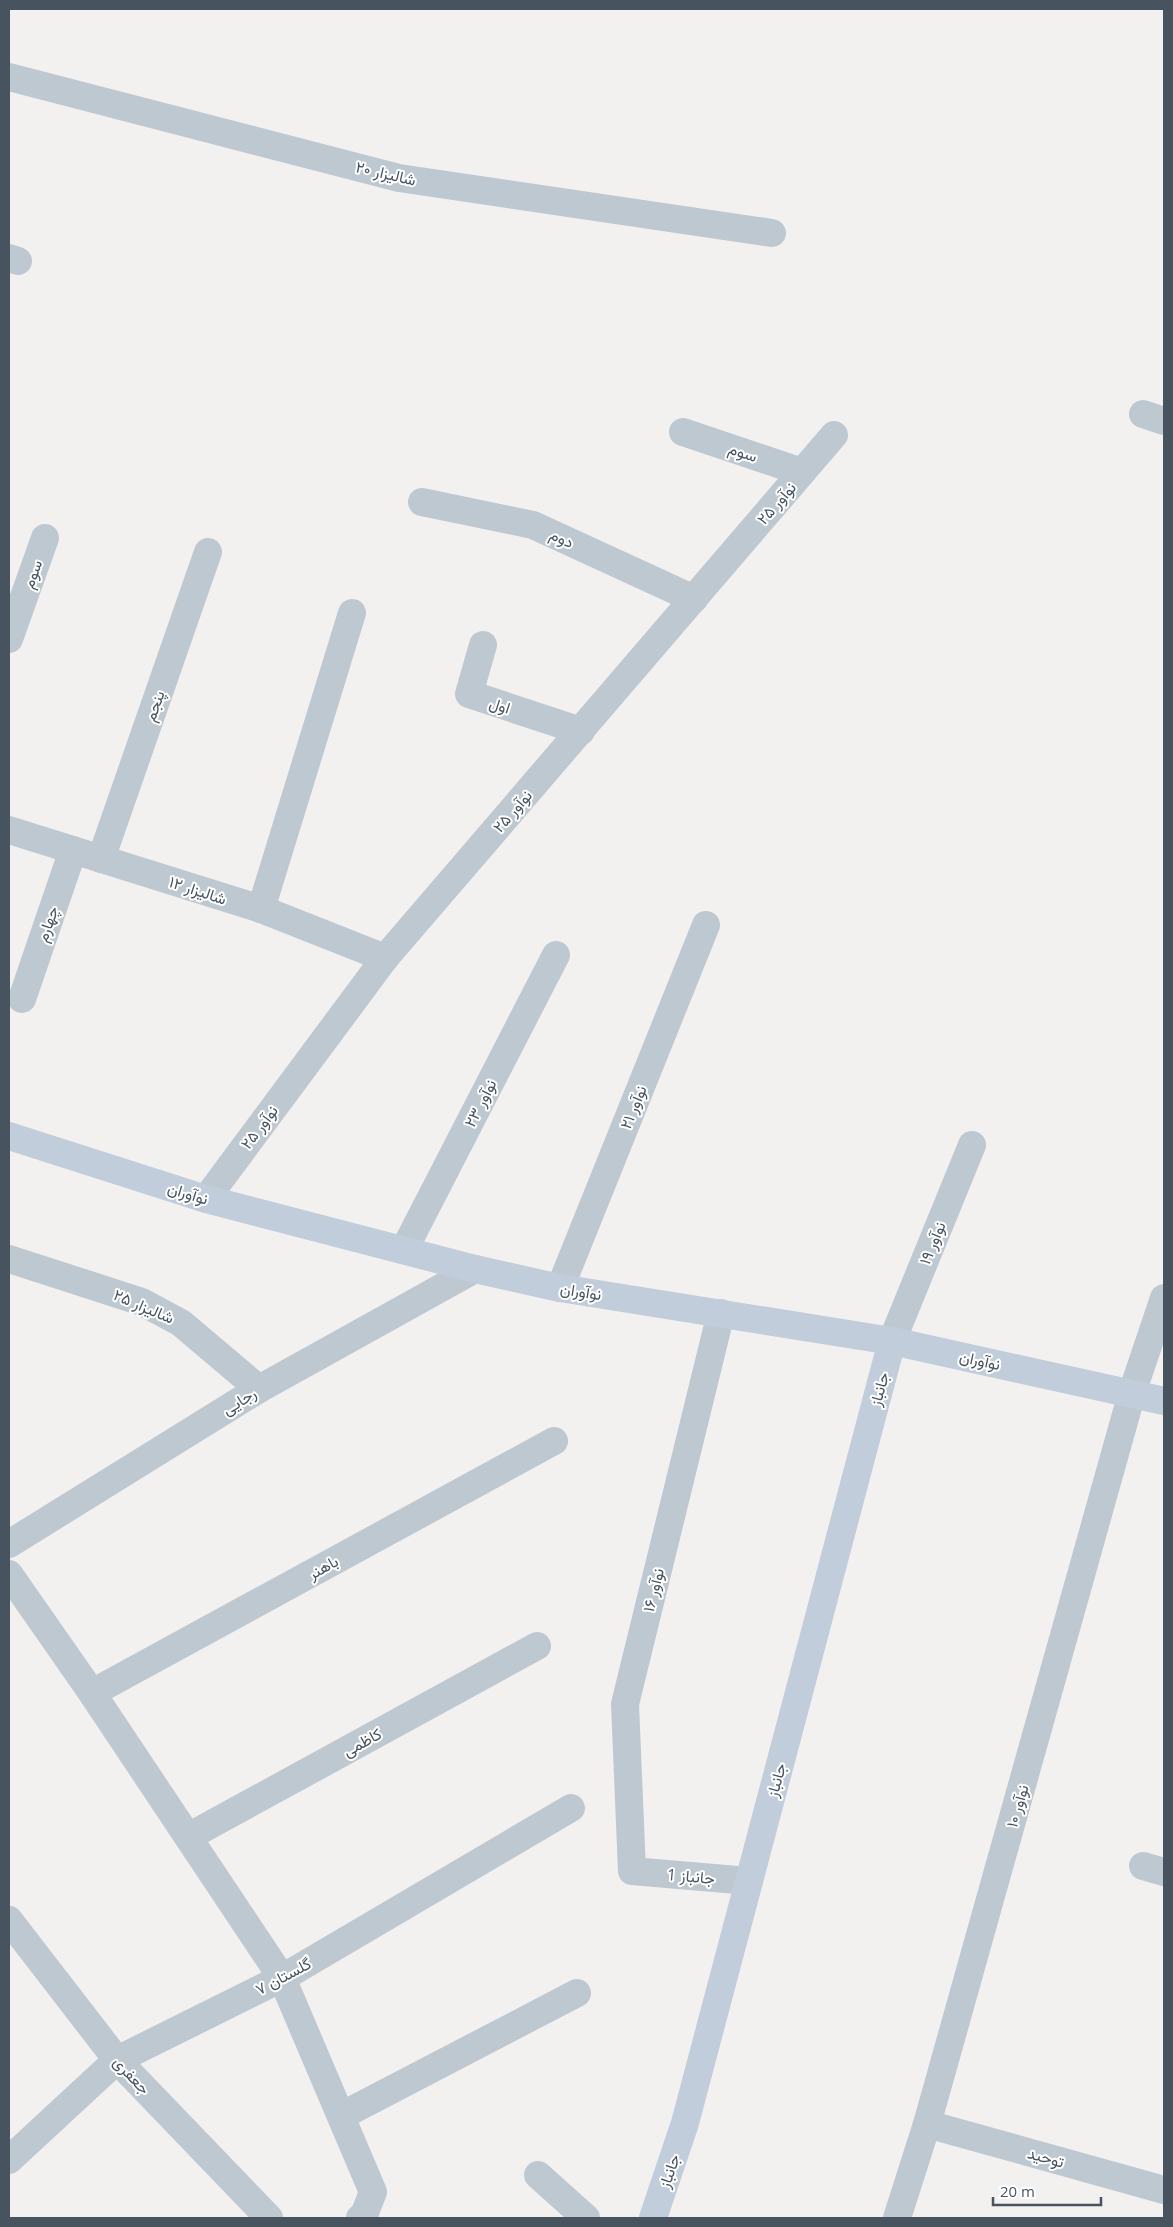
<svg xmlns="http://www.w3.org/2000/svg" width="1173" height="2227" font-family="'Open Sans',Vazirmatn,sans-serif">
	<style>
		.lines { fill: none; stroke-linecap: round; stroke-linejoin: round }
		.street { stroke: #bdc8d1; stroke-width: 28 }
		.secondary { stroke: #c2cddb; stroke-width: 28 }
		.labels { text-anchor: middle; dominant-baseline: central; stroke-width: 4; stroke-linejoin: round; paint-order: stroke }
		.street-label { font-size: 16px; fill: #475460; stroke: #fff }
	</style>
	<rect width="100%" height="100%" fill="#f3f0f0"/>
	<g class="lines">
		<g class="street">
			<path d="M9,77l390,101 373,55"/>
			<path d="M9,258l9,3"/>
			<path d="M1143,414l21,7"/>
			<path d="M683,432l119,40"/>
			<path d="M422,502l111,23 161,74"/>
			<path d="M9,639l36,-101"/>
			<path d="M483,645l-14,49 112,37"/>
			<path d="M9,830l252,79 124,49"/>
			<path d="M101,859l107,-307"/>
			<path d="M261,909l91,-296"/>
			<path d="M22,999l51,-149"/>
			<path d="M206,1199l179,-241 449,-523"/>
			<path d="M404,1250l152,-295"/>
			<path d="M9,1259l133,43 39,21 78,66"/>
			<path d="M560,1288l146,-363"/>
			<path d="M721,1313l-96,391 7,167 117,10"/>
			<path d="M892,1341l80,-196"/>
			<path d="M9,1544l250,-155 216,-120"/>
			<path d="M9,1574l83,119 190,285 91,214 -9,23 -4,3"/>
			<path d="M92,1693l462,-252"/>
			<path d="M188,1837l349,-191"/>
			<path d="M1143,1866l21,6"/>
			<path d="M9,1920l108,140 152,158"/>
			<path d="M341,2116l236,-123"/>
			<path d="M927,2124l237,66"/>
			<path d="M9,2160l108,-100 165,-82 289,-170"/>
			<path d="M538,2175l48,43"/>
			<path d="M897,2218l30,-94 205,-731 32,-95"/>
		</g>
		<g class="secondary">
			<path d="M9,1136l197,63 269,70 85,19 332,53 272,60"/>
			<path d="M653,2218l32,-95 207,-782"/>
		</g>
	</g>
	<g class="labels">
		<g class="street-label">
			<text transform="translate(386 173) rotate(13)">شالیزار ۲۰</text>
			<text transform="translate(743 452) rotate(19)">سوم</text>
			<text transform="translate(776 503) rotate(-49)">نوآور ۲۵</text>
			<text transform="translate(562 538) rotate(25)">دوم</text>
			<text transform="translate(32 574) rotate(-70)">سوم</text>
			<text transform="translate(500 705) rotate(18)">اول</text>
			<text transform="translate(154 706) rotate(-71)">پنجم</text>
			<text transform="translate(512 811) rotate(-49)">نوآور ۲۵</text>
			<text transform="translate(198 890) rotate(18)">شالیزار ۱۲</text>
			<text transform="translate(47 924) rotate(-71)">چهارم</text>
			<text transform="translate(480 1103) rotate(-63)">نوآور ۲۳</text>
			<text transform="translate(633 1107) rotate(-68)">نوآور ۲۱</text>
			<text transform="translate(259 1127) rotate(-53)">نوآور ۲۵</text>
			<text transform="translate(188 1193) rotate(17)">نوآوران</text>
			<text transform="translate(932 1243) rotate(-68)">نوآور ۱۹</text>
			<text transform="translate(581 1291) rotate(9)">نوآوران</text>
			<text transform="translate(144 1306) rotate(23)">شالیزار ۲۵</text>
			<text transform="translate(980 1360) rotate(12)">نوآوران</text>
			<text transform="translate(879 1389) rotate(-75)">جانباز</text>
			<text transform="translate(239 1401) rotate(-32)">رجایی</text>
			<text transform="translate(323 1567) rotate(-29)">باهنر</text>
			<text transform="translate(653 1590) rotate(-76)">نوآور ۱۶</text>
			<text transform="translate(362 1742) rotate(-29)">کاظمی</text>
			<text transform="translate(776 1780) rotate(-75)">جانباز</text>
			<text transform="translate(1017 1806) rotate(-74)">نوآور ۱۰</text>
			<text transform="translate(691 1876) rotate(5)">جانباز 1</text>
			<text transform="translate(283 1976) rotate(-28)">گلستان ۷</text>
			<text transform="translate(132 2075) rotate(47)">جعفری</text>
			<text transform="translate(1046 2157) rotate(16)">توحید</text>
			<text transform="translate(669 2171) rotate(-71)">جانباز</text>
		</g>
	</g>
	<rect width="1173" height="2227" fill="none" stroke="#475460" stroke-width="20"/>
	<path d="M993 2197v8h108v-8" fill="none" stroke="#475460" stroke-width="2.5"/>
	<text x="1000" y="2197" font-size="15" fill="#475460" stroke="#ffffff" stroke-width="4" paint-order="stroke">20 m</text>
</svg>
